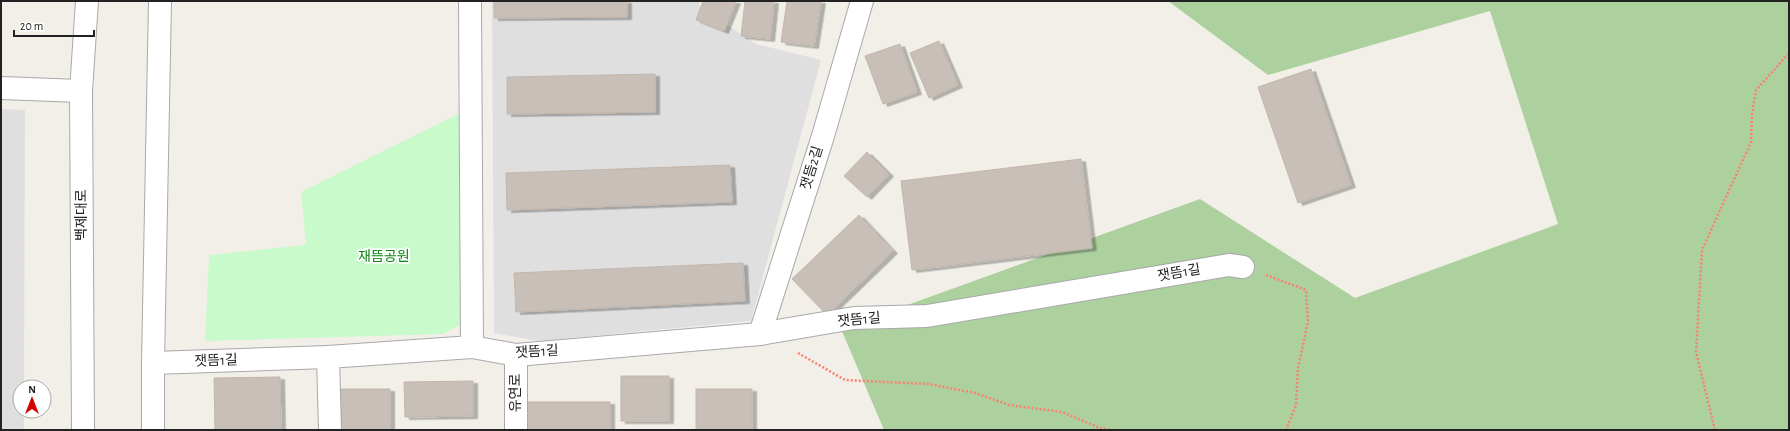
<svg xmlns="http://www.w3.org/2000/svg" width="1790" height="431" font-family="'Alegreya Sans','Noto Sans KR',sans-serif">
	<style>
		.residential { fill: #e0dfdf }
		.forest { fill: #add19e }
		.park { fill: #c8facc }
		.building { fill: #c7bfb8; stroke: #c4b6ab; filter: url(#shadow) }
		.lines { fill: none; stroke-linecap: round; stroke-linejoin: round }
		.minor-casing { stroke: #a9a9a9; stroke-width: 24 }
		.path { stroke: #fa8072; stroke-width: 2.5; stroke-dasharray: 2 2; stroke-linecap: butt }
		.minor { stroke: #fff; stroke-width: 22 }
		.labels { text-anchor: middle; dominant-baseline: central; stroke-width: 3.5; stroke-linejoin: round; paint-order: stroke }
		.street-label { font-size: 14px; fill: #222; stroke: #fff }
		.park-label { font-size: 14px; fill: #0c8416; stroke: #fff }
	</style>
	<defs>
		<filter id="shadow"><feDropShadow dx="4.5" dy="2.5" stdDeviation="0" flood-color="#0004"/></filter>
	</defs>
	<rect width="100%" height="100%" fill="#f2efe9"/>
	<g class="residential">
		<path d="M492,1h207l1,6 56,37 65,16 -70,261 -213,20 -44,-8z"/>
		<path d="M1,109l24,1 -1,277h-4v24h4v19h-23z"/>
	</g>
	<path class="forest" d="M1168,1h621v429h-905l-43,-101 359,-130 155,99 203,-74 -68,-213 -222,64z"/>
	<path class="park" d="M464,111l-2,213 -19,10 -238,7 4,-86 97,-10 -5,-53z"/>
	<g class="building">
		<path d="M494,1h133v16l-133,1z"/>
		<path d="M703,1h33l-12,30 -28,-11z"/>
		<path d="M745,1h29l-4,38 -29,-3z"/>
		<path d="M787,1h34l-7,45 -33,-4z"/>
		<path d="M939,41l19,44 -29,13 -19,-45z"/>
		<path d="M900,44l17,48 -34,12 -18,-48z"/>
		<path d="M1311,69l40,116 -53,18 -40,-116z"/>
		<path d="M655,74v38l-148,2v-37z"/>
		<path d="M867,152l22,22 -22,23 -23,-21z"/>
		<path d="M1081,159l11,89 -180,22 -11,-89z"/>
		<path d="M730,165l2,37 -225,8 -1,-37z"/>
		<path d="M859,215l34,36 -66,64 -35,-36z"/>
		<path d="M743,263l2,38 -229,11 -2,-39z"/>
		<rect x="621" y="376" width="48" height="45"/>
		<path d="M280,377l1,53h-66l-1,-52z"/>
		<path d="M473,381v35l-68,1 -1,-35z"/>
		<path d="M339,389h51v41h-52z"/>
		<rect x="696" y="389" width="56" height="41"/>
		<rect x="523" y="402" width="87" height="28"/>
	</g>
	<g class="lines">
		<defs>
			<g id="minor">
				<path d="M470,1l2,346"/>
				<path d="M1,88l80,3"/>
				<path d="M760,334l63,-198 39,-135"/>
				<path d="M516,355v75"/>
				<path d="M328,357l2,73"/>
				<path d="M153,363l175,-6 144,-10 44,8 244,-21 94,-16 73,-2 302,-51 14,2"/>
				<path d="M83,430l-2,-339 6,-90"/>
				<path d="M153,430v-67l7,-362"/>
			</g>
		</defs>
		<use href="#minor" class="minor-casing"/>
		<g class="path">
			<path d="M1266,275l40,15 2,32 -10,46 -2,37 -10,25"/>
			<path d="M798,353l47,27 84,4 46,9 34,12 53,7 38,16 11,2"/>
			<path d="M1715,430l-19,-78 6,-102 49,-108 1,-27 4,-25 33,-37"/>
		</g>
		<use href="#minor" class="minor"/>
	</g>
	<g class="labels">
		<g class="street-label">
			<text transform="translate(812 168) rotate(-73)">잿뜸2길</text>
			<text transform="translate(82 215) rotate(-90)">백제대로</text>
			<text transform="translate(1179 273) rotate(-10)">잿뜸1길</text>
			<text transform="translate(859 320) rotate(-5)">잿뜸1길</text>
			<text transform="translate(537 352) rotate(-3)">잿뜸1길</text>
			<text transform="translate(216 361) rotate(-2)">잿뜸1길</text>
			<text transform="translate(516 393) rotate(-90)">유연로</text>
		</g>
		<g class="park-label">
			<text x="384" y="257">재뜸공원</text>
		</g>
	</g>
	<rect width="1790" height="431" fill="none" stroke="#222222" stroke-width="4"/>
	<g transform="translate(32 399)"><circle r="19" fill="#ffffff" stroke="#a7a7a7"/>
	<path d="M0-3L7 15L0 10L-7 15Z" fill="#d40000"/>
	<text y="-6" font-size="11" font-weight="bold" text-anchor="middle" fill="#222222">N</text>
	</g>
	<path d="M14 30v6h80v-6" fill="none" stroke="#222222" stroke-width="2"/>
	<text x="20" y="30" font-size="12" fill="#222222" stroke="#ffffff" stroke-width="3" paint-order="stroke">20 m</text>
</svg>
